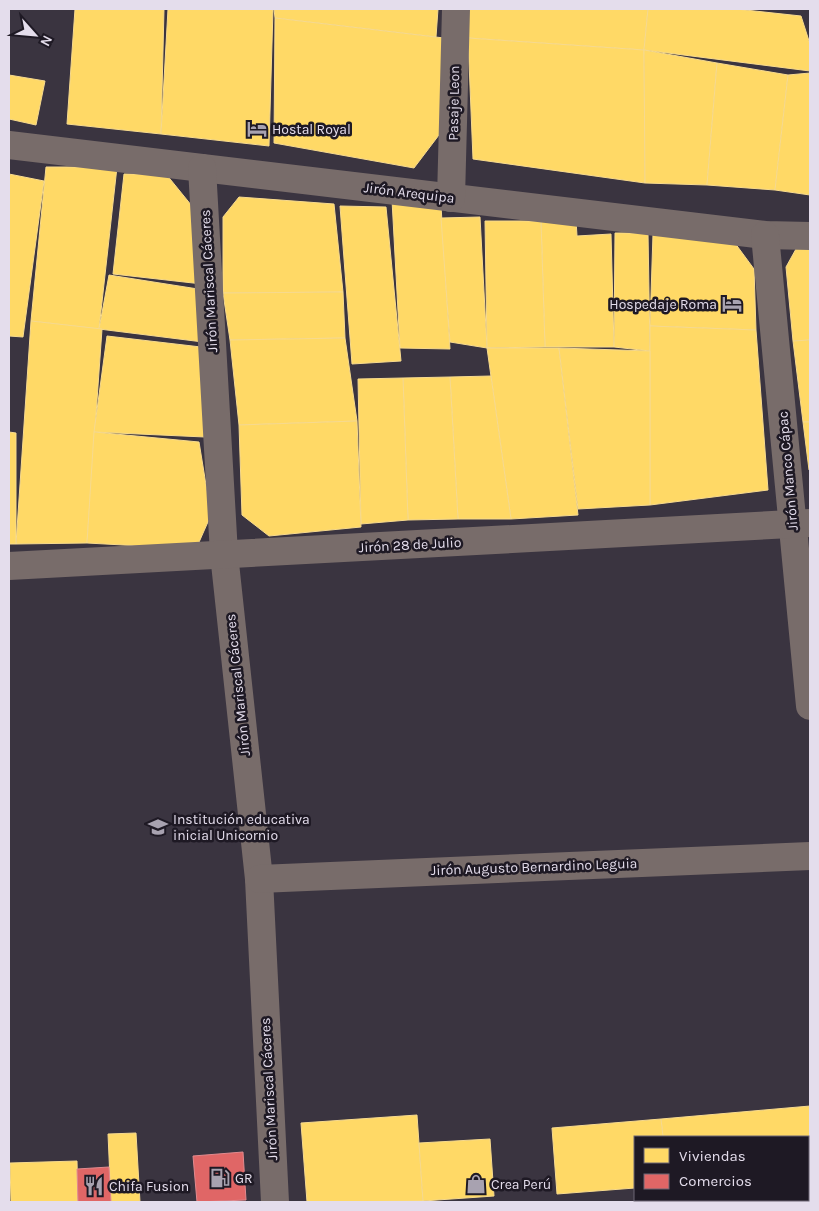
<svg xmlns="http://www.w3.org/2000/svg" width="819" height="1211" font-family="Karla,sans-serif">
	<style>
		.homes { fill: #ffd966; stroke: #f7da8e }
		.shops { fill: #e06666; stroke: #e18a8e }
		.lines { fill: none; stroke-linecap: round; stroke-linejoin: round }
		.street { stroke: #786c6a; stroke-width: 28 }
		.highway { stroke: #746a6e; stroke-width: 28 }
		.labels { text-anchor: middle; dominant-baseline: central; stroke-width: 5; stroke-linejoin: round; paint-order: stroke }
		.street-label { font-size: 14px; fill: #e4ddec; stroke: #1e1924 }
		.poi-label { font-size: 14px; fill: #e4ddec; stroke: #1e1924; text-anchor: start }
	</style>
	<rect width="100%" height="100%" fill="#3a3440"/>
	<g class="homes">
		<path d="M75,9h89l-3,125 -94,-10z"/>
		<path d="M168,9h105l-4,137 -108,-12z"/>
		<path d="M274,9h164l-2,28 -161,-19z"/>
		<path d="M468,9h180l-4,41 -176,-12z"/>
		<path d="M648,9h88l65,7 9,28v27l-166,-21z"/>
		<path d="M275,18l169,20 -2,93 -28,37 -140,-25z"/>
		<path d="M468,38l176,12 1,133 -172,-24z"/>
		<path d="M644,50l73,13 -10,122 -62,-2z"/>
		<path d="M717,63l71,12 -13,115 -68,-5z"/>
		<path d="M810,73v122l-35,-5 13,-115z"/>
		<path d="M9,75l36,6 -9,44 -27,-6z"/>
		<path d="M46,167h71l-18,162 -68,-8z"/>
		<path d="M9,174l35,7 -21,156 -14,-1z"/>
		<path d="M124,174h42l30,37 6,73 -89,-10z"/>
		<path d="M239,197l95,7 9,88 -120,1v-76z"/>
		<path d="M392,200l49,6 9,143 -50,-1z"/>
		<path d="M340,206l46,1 15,154 -49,3z"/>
		<path d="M480,217l7,131 -37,-6 -9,-124z"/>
		<path d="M576,220l1,16 34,-2 3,113h-69l-4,-126z"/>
		<path d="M485,221h56l4,126 -58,1z"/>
		<path d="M615,233h33l2,118 -36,-4z"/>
		<path d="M653,234l79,5 22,30 2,61 -106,-4z"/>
		<path d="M801,240l9,1v99l-17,1 -7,-74z"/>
		<path d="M109,275l89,14 5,53 -104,-13z"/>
		<path d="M343,292l2,46 -115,2 -7,-47z"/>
		<path d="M31,321l71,8 -15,214 -71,1z"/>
		<path d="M650,326l106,4 12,160 -118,15z"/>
		<path d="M107,336l94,11 4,90 -111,-5z"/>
		<path d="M345,338l12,83 -118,4 -9,-85z"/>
		<path d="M810,340v82h-7l-10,-81z"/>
		<path d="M487,348h72l19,167 -67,4z"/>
		<path d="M559,348l91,3v154l-72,4z"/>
		<path d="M491,376l20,143h-53l-8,-142z"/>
		<path d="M450,377l8,142 -50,1 -5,-142z"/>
		<path d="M403,378l5,142 -47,4 -3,-145z"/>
		<path d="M357,421l4,106 -92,9 -27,-21 -3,-90z"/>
		<path d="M803,422h7v48h-1z"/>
		<path d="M9,432l7,1v111h-7z"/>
		<path d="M94,432l105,10 12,73 -15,34 -109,-6z"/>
		<path d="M810,1106v67h-2v-36h-145l-2,-18z"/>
		<path d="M417,1115l6,86 -116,1 -6,-79z"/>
		<path d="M661,1119l2,18h-28v51l-78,6 -5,-66z"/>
		<path d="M136,1133l4,69h-29l-3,-68z"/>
		<path d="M490,1139l4,57 -71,5 -4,-58z"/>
		<path d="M77,1161l1,41h-67l-1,-39z"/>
	</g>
	<g class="shops">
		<path d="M243,1152l3,48 -49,2 -4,-46z"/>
		<path d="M109,1167l2,35h-33l-1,-33z"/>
	</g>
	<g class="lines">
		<g class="street">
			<path d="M9,145l756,90 45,1"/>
			<path d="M202,168l22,386 35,325 16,323"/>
			<path d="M451,198l5,-189"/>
			<path d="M765,235l45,471"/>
			<path d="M9,566l801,-43"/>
			<path d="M259,879l551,-23"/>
		</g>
		<path class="highway" d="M753,1202l57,-2"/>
	</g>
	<defs>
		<symbol id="hotel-bare" viewBox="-9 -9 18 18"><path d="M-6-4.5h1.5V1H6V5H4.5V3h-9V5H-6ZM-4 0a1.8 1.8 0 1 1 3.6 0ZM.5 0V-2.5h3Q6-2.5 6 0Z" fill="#a8a2b0" stroke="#1e1924" stroke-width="2.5" paint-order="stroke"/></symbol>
		<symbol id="school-bare" viewBox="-9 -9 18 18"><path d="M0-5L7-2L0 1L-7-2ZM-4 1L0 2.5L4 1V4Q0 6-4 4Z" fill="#a8a2b0" stroke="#1e1924" stroke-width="2.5" paint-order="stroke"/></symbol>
		<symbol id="fuel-bare" viewBox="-9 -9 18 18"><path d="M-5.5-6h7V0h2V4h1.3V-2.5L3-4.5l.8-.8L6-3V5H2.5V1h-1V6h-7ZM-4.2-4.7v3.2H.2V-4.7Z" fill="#a8a2b0" stroke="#1e1924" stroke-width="2.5" paint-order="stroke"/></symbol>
		<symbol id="shop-bare" viewBox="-9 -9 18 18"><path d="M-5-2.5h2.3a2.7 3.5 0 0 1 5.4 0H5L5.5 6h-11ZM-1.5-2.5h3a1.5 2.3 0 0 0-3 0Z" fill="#a8a2b0" stroke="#1e1924" stroke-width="2.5" paint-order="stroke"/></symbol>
		<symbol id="restaurant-bare" viewBox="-9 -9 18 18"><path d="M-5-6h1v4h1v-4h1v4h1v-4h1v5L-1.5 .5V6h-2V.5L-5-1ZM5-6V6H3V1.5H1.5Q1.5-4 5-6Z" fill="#a8a2b0" stroke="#1e1924" stroke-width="2.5" paint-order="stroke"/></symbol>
	</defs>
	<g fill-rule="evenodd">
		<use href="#hotel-bare" x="243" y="115" width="28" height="28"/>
		<use href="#hotel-bare" x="718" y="290" width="28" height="28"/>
		<use href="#school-bare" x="144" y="813" width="28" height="28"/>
		<use href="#fuel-bare" x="206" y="1164" width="28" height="28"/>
		<use href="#shop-bare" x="462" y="1170" width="28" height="28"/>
		<use href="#restaurant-bare" x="80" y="1172" width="28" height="28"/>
	</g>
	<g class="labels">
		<g class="street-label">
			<text transform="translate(454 103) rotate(-89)">Pasaje Leon</text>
			<text transform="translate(409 193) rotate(7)">Jirón Arequipa</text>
			<text transform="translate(209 281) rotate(-93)">Jirón Mariscal Cáceres</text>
			<text transform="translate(788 471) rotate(-95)">Jirón Manco Cápac</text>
			<text transform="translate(410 545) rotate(-3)">Jirón 28 de Julio</text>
			<text transform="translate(238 685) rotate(-96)">Jirón Mariscal Cáceres</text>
			<text transform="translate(534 867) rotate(-2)">Jirón Augusto Bernardino Leguia</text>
			<text transform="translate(269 1089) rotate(-93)">Jirón Mariscal Cáceres</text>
		</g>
		<g class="poi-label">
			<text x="272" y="129">Hostal Royal</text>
			<text x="717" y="304" text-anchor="end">Hospedaje Roma</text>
			<text x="173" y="819">Institución educativa<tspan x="173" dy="16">inicial Unicornio</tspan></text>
			<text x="235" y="1178">GR</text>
			<text x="491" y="1184">Crea Perú</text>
			<text x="109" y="1186">Chifa Fusion</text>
		</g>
	</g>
	<rect width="819" height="1211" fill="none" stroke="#e4ddec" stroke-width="20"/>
	<rect x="634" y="1136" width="175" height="65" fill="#1e1924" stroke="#6d6774"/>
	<rect x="644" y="1148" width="25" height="15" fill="#ffd966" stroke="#6d6774"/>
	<text x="679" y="1161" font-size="15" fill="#e4ddec">Viviendas</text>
	<rect x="644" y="1174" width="25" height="15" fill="#e06666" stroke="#6d6774"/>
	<text x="679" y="1186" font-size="15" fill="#e4ddec">Comercios</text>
	<g transform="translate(35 35) rotate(117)" stroke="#1e1924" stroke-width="4" paint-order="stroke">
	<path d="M0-4L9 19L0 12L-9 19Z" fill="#e4ddec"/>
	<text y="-8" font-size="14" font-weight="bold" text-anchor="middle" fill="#e4ddec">N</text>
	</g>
</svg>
